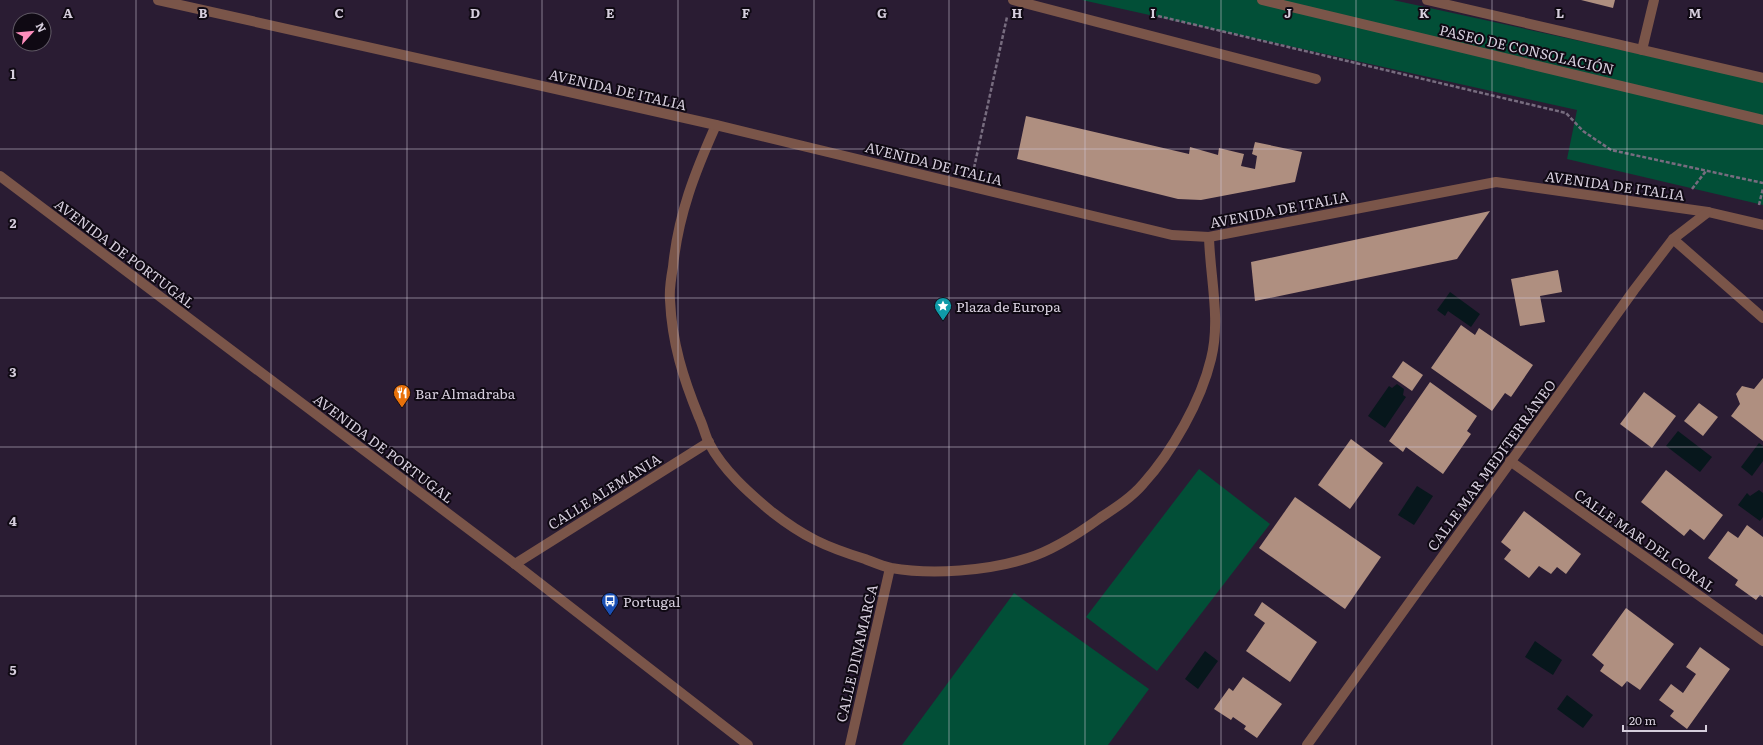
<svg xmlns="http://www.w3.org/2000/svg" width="1763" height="745" font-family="Literata,serif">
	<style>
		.green { fill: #024f37 }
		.water { fill: #07171c }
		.building { fill: #af8f80 }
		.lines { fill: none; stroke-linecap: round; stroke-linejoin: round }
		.path { stroke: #776c7f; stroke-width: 2.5; stroke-dasharray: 4 2; stroke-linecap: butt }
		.pedestrian { stroke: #7a5549; stroke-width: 10 }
		.minor { stroke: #7a5549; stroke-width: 10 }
		.tertiary { stroke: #7a5549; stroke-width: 10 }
		.grid { fill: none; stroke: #d6cedd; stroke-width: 1; stroke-opacity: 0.55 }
		.labels { text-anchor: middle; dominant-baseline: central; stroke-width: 4; stroke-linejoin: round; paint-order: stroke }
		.street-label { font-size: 14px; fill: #d6cedd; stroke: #0f0913 }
		.poi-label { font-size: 14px; fill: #d6cedd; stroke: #0f0913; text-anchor: start }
		.grid-label { font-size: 13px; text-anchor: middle; font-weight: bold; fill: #d6cedd; stroke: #0f0913; stroke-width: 4; stroke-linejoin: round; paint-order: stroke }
	</style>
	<rect width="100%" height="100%" fill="#2a1c33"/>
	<g class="green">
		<path d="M1082,0h311l370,81v124l-196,-46 10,-49z"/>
		<path d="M1199,469l71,55 -113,147 -71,-54z"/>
		<path d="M1014,593l135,96 -41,56h-206z"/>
	</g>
	<g class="water">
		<path d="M1450,292l30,22 -9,13 -23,-16 -3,5 -8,-6z"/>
		<path d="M1397,384l7,5 -1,6 3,2 -21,31 -17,-12 21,-30 3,2z"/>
		<path d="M1678,431l34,26 -12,15 -34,-26z"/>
		<path d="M1759,443l4,3v15l-11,15 -11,-9z"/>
		<path d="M1417,486l16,10 -19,29 -16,-10z"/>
		<path d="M1759,490l4,3v24l-3,4 -22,-16 9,-12 3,3z"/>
		<path d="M1535,641l27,19 -9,15 -28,-18z"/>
		<path d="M1205,651l13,10 -20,28 -13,-10z"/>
		<path d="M1567,695l26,20 -10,13 -26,-19z"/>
	</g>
	<g class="building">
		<path d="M1581,0h34l-2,8z"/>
		<path d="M1026,116l163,38 1,-7 28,8 1,-7 25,6 -3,12 14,3 2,-13 -5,-2 3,-12 47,10 -7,30 -94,18 -23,-1 -161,-40z"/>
		<path d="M1490,211l-33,48 -202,42 -4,-39z"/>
		<path d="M1558,270l4,22 -22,4 5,26 -25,4 -9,-47z"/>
		<path d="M1461,325l14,10 4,-7 54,37 -22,32 -6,-4 -13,18 -61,-43z"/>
		<path d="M1403,361l20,14 -11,16 -20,-14z"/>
		<path d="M1763,378v63l-32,-25 9,-12 -4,-10 6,-8 12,3z"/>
		<path d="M1430,382l47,34 -10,15 4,3 -28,40 -37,-27 -3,5 -14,-11z"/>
		<path d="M1644,392l32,24 -24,32 -32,-24z"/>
		<path d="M1699,403l19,14 -15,19 -19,-15z"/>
		<path d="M1351,439l32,24 -33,46 -32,-24z"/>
		<path d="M1666,470l57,45 -19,25 -14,-11 -6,7 -43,-34z"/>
		<path d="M1295,497l86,60 -36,52 -86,-61z"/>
		<path d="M1524,511l57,43 -15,20 -9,-7 -6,7 -12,-8 -10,12 -25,-19 7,-9 -10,-8z"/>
		<path d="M1747,525l16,12v60l-3,-2 -4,5 -21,-15 3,-5 -30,-22 20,-27 10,7z"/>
		<path d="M1262,602l55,40 -27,40 -44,-31 19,-28 -11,-8z"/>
		<path d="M1626,608l48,36 -34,46 -13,-9 -5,6 -22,-16 4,-6 -12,-10z"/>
		<path d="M1700,647l30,22 -43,60 -17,-13 4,-5 -15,-11 12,-16 12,9 13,-19 -10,-7z"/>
		<path d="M1243,677l39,27 -25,34 -13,-9 2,-3 -13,-9 -2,3 -17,-11 15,-21 4,3z"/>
	</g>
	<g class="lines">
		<g class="path">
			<path d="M1158,16l408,97 17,18 28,19 152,33"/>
			<path d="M974,168l33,-151"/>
			<path d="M1692,189l14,-18"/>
			<path d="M1759,205l4,-17"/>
		</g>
		<path class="pedestrian" d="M1262,0l501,120"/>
		<g class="minor">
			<path d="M1013,0l303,79"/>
			<path d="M716,125c-21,47 -38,90 -43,142 -2,11 -4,22 -3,33 2,43 13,78 29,117 4,8 6,18 10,26 14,27 40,50 63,69 32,25 54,35 93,47 8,3 17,7 26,9 41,7 97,3 137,-10 26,-8 50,-24 72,-40 15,-10 31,-20 43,-34 29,-32 58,-83 68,-125 10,-39 -1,-82 -2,-122"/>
			<path d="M1510,461l253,180"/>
			<path d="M515,564l194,-122"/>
			<path d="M850,745l40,-177"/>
		</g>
		<g class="tertiary">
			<path d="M158,0l558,125 456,110 37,2 287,-55 212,30 55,13"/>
			<path d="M1427,0l336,78"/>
			<path d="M1642,50l12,-50"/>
			<path d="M0,176l515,388 233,181"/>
			<path d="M1673,239l90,79"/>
			<path d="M1307,745l327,-455 39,-51 35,-27"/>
		</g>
	</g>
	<path class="grid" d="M136,0v745M271,0v745M407,0v745M542,0v745M678,0v745M814,0v745M949,0v745M1085,0v745M1221,0v745M1356,0v745M1492,0v745M1627,0v745M0,149h1763M0,298h1763M0,447h1763M0,596h1763"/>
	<defs>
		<symbol id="sight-pin" viewBox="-11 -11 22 30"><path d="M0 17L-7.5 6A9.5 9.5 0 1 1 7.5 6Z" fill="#0f9aa8" stroke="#0f0913"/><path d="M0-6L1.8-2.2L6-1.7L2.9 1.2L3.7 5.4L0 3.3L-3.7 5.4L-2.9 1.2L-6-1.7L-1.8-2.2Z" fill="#fff"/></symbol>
		<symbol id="restaurant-pin" viewBox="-11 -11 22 30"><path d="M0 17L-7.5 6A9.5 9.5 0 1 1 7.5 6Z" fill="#e8710a" stroke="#0f0913"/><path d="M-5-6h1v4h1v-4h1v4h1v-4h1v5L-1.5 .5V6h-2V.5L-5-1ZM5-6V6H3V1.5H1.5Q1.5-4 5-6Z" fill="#fff"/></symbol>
		<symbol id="bus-pin" viewBox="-11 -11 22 30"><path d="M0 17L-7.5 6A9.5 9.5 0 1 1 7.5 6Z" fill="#1a4fb4" stroke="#0f0913"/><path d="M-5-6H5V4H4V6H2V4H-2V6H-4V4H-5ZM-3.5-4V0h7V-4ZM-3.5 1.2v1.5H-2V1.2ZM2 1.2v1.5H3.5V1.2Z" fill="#fff"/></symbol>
	</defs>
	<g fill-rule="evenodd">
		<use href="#sight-pin" x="933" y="296" width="20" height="27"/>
		<use href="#restaurant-pin" x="392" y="383" width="20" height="27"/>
		<use href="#bus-pin" x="600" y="591" width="20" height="27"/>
	</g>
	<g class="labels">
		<g class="street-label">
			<text transform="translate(1527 49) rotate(13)">PASEO DE CONSOLACIÓN</text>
			<text transform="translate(618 89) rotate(13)">AVENIDA DE ITALIA</text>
			<text transform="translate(934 163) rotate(14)">AVENIDA DE ITALIA</text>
			<text transform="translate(1615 185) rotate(8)">AVENIDA DE ITALIA</text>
			<text transform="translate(1279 209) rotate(-11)">AVENIDA DE ITALIA</text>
			<text transform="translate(125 253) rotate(37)">AVENIDA DE PORTUGAL</text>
			<text transform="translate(384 448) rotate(37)">AVENIDA DE PORTUGAL</text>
			<text transform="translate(1491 465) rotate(-54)">CALLE MAR MEDITERRÁNEO</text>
			<text transform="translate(604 491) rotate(-32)">CALLE ALEMANIA</text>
			<text transform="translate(1645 540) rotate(35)">CALLE MAR DEL CORAL</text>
			<text transform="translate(856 653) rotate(-77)">CALLE DINAMARCA</text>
		</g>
		<g class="poi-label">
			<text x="956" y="306">Plaza de Europa</text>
			<text x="415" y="393">Bar Almadraba</text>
			<text x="623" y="601">Portugal</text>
		</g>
	</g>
	<g class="grid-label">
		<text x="68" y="18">A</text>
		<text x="203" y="18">B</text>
		<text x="339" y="18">C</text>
		<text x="475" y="18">D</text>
		<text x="610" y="18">E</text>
		<text x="746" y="18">F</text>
		<text x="882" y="18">G</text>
		<text x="1017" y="18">H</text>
		<text x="1153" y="18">I</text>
		<text x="1288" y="18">J</text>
		<text x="1424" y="18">K</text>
		<text x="1560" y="18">L</text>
		<text x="1695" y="18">M</text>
		<text x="13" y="79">1</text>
		<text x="13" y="228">2</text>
		<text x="13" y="377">3</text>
		<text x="13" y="526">4</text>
		<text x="13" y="675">5</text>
	</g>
	<g transform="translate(32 32) rotate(63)"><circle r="19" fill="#0f0913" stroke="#5f5864"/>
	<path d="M0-3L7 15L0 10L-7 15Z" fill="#fe8ebd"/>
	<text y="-6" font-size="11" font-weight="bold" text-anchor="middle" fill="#d6cedd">N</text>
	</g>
	<path d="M1623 725v6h83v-6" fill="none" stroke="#d6cedd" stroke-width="2"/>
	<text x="1629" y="725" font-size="12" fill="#d6cedd" stroke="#0f0913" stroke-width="3" paint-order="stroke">20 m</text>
</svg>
